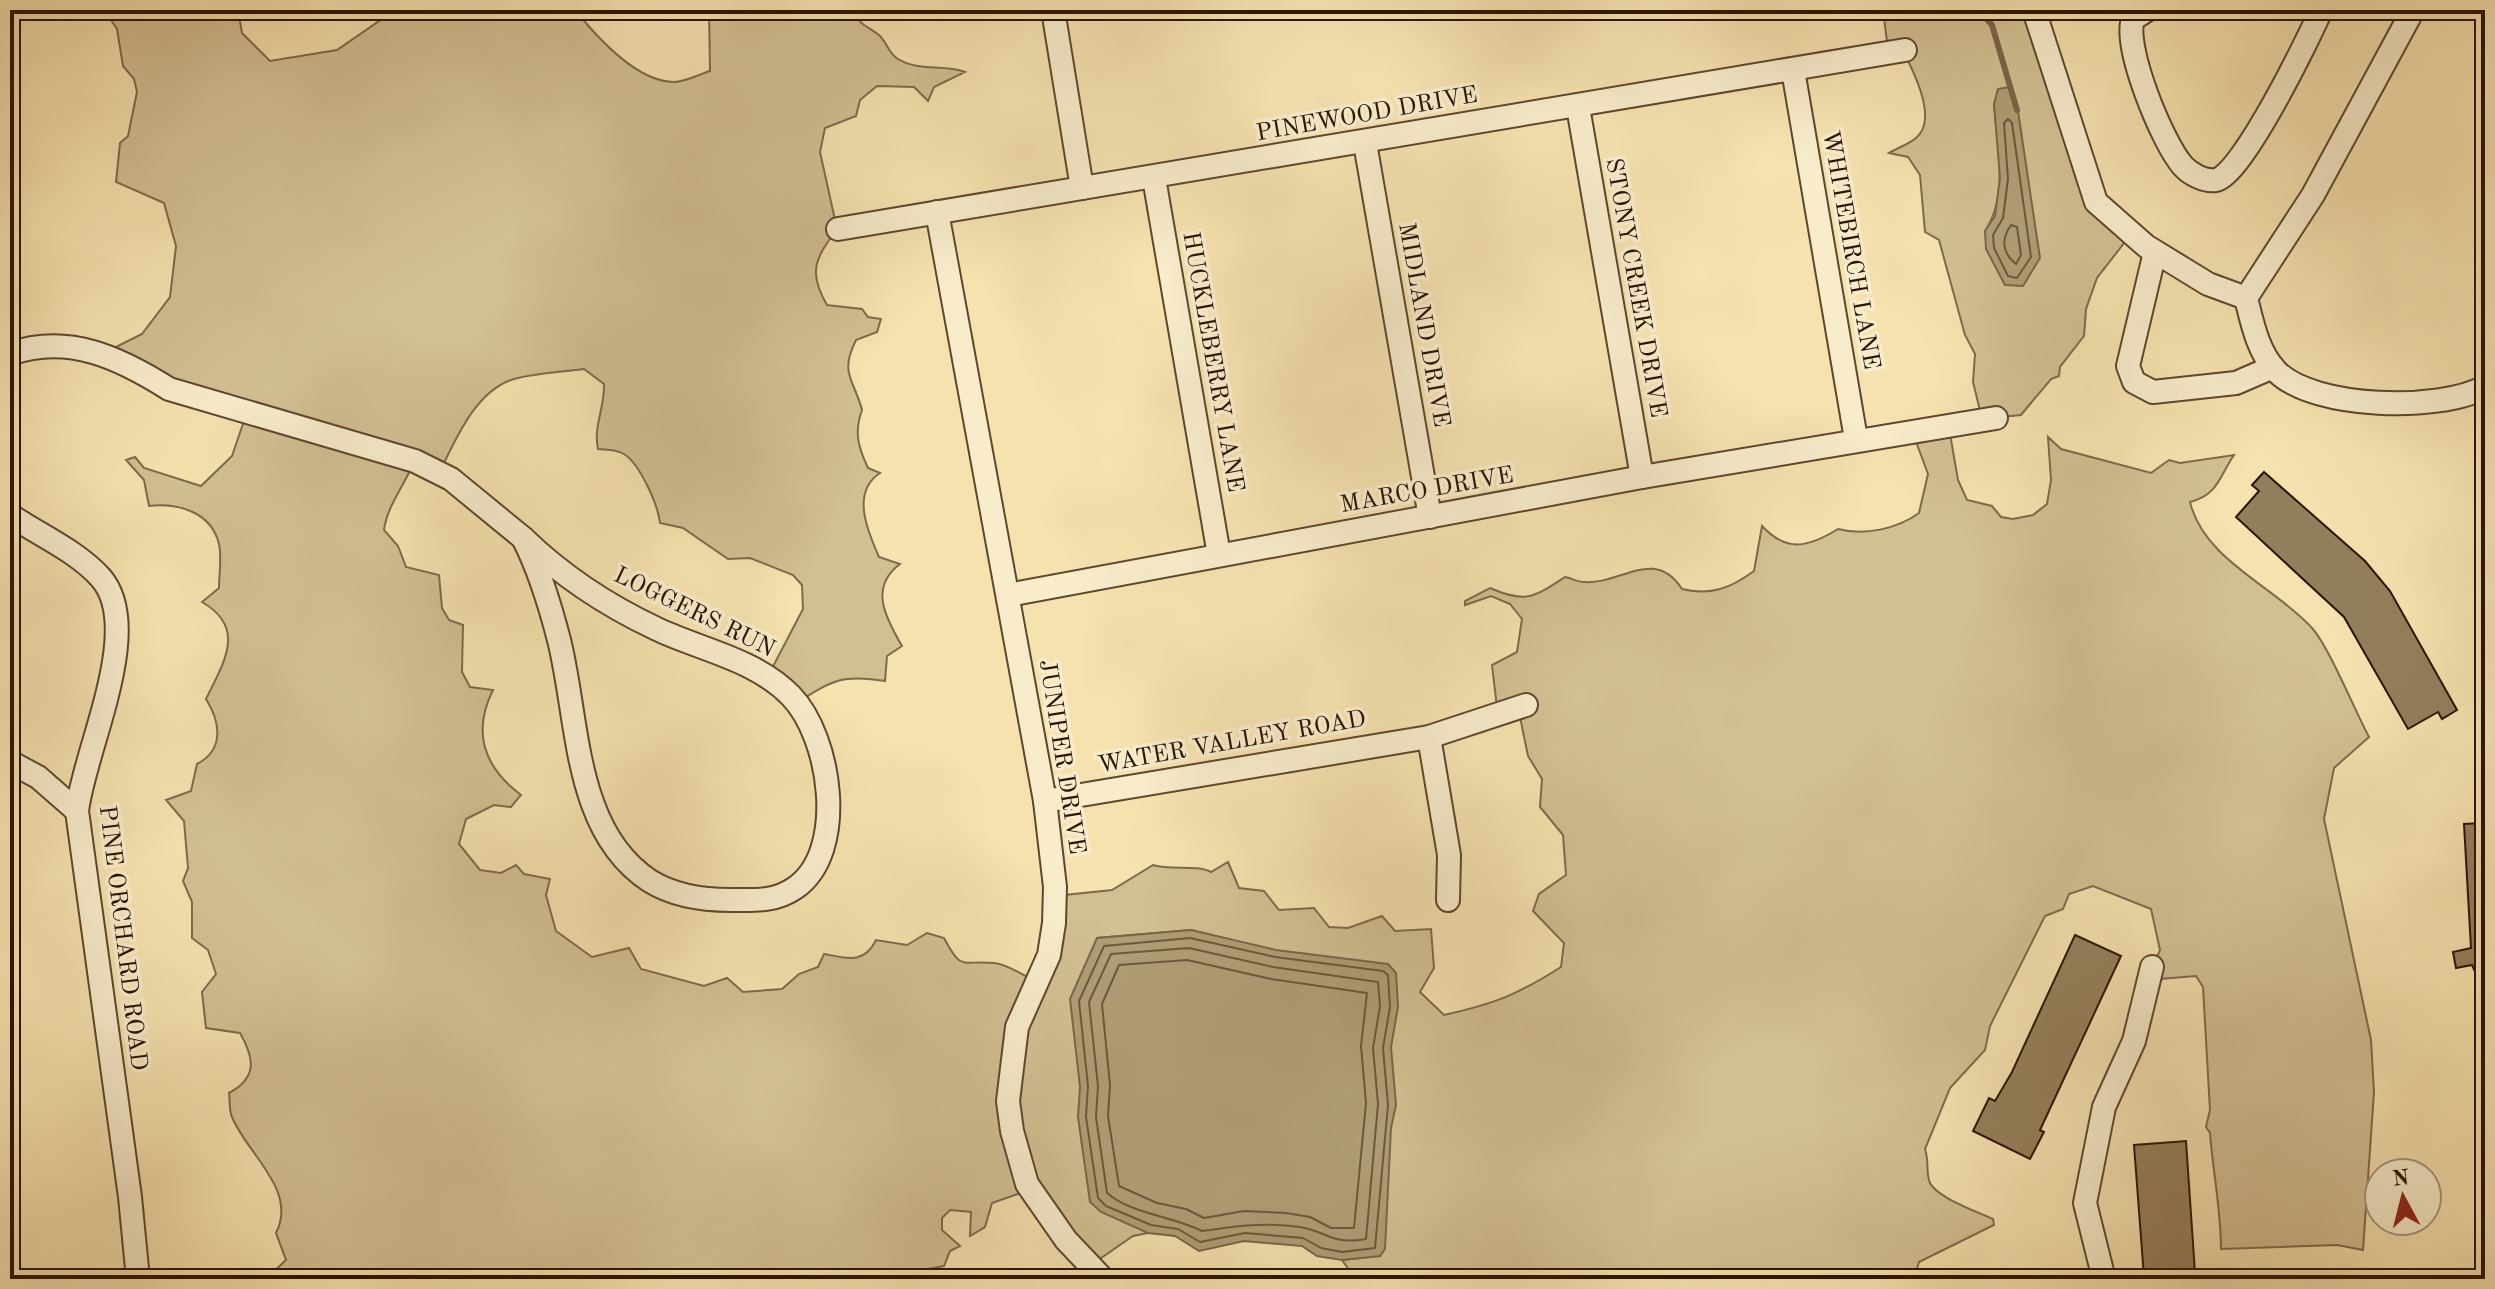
<svg xmlns="http://www.w3.org/2000/svg" width="2495" height="1289" font-family="'Old Standard TT',serif">
	<style>
		.green { fill: #d2bf92; stroke: #7e6a4a; stroke-width: 2; fill-rule: evenodd }
		.water { fill: #b09c75; stroke: #7a6647; stroke-width: 2 }
		.lines { fill: none; stroke-linecap: round; stroke-linejoin: round }
		.shore { stroke: #6d583c; stroke-width: 2 }
		.stream { stroke: #7a6647; stroke-width: 6 }
		.building { fill: #947f5c; stroke: #2a1403; stroke-width: 2 }
		.minor-casing { stroke: #5d482e; stroke-width: 26 }
		.minor { stroke: #f8eccb; stroke-width: 22 }
		.labels { text-anchor: middle; dominant-baseline: central; stroke-width: 7; stroke-linejoin: round; paint-order: stroke }
		.street-label { font-size: 24px; fill: #2a1403; stroke: #f8eccb }
	</style>
	<rect width="100%" height="100%" fill="#f5e2af"/>
	<filter id="stains"><feTurbulence type="fractalNoise" baseFrequency=".0025" numOctaves="4"/><feColorMatrix values="0 0 0 0 .2 0 0 0 0 .09 0 0 0 0 .02 0 0 0 .5 -.17"/></filter>
	<radialGradient id="worn" r=".72"><stop offset=".6" stop-color="#630" stop-opacity="0"/><stop offset="1" stop-color="#630" stop-opacity=".3"/></radialGradient>
	<g class="green">
		<path d="M104,10h134l4,23 28,28 67,-11 58,-40h180c21,26 62,72 99,72 11,0 26,-8 36,-11l-1,-61h144c7,16 13,15 26,25 7,6 10,19 19,24 21,13 44,5 67,13l-31,15 -6,14 -14,-14 -37,-1 -17,14 -4,16 -31,12 -5,24 17,77c-21,29 -30,42 -10,76l35,4 6,8 13,2 -4,13 -21,8c-17,34 -2,39 6,70 -8,22 -4,37 6,58l12,5c-29,19 -13,57 -1,84l21,7c-31,23 -15,53 2,82l-15,10 -2,25c-42,-7 -53,-1 -88,22l-29,-27 35,-67 -1,-24 -9,-10 -43,-17 -22,1 -45,-31 -23,-5c-2,-18 -20,-59 -36,-69 -8,-5 -17,-4 -26,-5 -5,-23 7,-41 6,-65l-20,-15c-23,3 -48,4 -70,10 -38,11 -58,60 -74,92l-26,-9c-10,24 -27,44 -30,68l14,16 8,21 33,8 3,33 7,12 14,5 -1,47 8,15 23,3c-21,42 -9,77 28,105l-10,12 -17,-2 -28,14 -7,25 21,26 21,3 15,-8 8,9 26,5 -4,16 10,36 36,26 37,-9 12,21 63,17 23,-8 16,14 39,-3 17,-15 19,-7 6,-13c22,4 40,11 52,-14l31,5 20,-12 17,5c18,34 17,22 50,25 13,1 29,12 41,18l20,-85 57,-6 41,-25c19,6 43,-1 58,7l17,-10 11,26 25,3 15,19 35,-2 15,19 19,1 34,-12 13,15 36,-2 3,39 -14,24 24,23c50,-11 73,-20 117,-48l3,-24 -31,-32 6,-17 27,-19 -3,-40 -23,-28 2,-28 -14,-23 -8,-39 -22,-1 -6,-51 25,-13 5,-33 -12,-15 -19,-8 -26,9v-4l25,-13c36,16 44,9 75,-11 6,1 13,5 19,5 37,3 70,-36 98,7 29,7 49,-1 72,-18l8,-45c25,27 47,21 76,3 26,7 59,0 81,-16l9,-39 -16,-43 37,-3 9,52 9,20 25,6 9,11 12,2 20,-4 14,-11 4,-24 -3,-43 13,12 90,24 18,-13 11,3 54,-8c-15,22 -16,40 -44,47 14,58 84,84 122,126 17,19 43,83 57,109l-35,31 -10,51 47,221 3,52 -11,158 -26,-5 -116,4c0,-40 -8,-76 -11,-116l-4,-6 4,-17 -7,-123 -7,-11 -49,4 13,-30 -9,-41 -58,-23 -24,8 -6,15 -18,7 -55,110 -5,24 -35,38 -25,61c4,11 1,20 4,31 3,16 49,32 64,39l1,6 -75,37 -5,17 -560,-2 -12,-17 38,-4 -117,-308 -72,-18 -93,8 50,295 -15,3 -39,27 -65,-73 -37,13 -7,24 -15,9 1,-24 -21,-2 -8,8v12l18,16 -10,5 -6,15 -22,4 -11,9h-632l-9,-4 16,-15 -10,-27c22,-43 -29,-79 -44,-116 -3,-6 -2,-17 -3,-24 28,-15 26,-34 11,-60l-34,-5 -4,-36 14,-18 -8,-24 -16,-12v-36l-9,-21 5,-13 -4,-47 -18,-21 25,-9 6,-27c27,-14 24,-41 9,-65 18,-37 41,-71 -4,-97l17,-14c0,-14 3,-31 0,-44 -8,-33 -42,-41 -70,-38l-5,-26 -18,-20 9,-3 9,11 57,18 31,-30 15,-44 -141,-60 36,-18 28,-37 6,-51 -12,-43 -48,-21 4,-39 8,-7 9,-44 -3,-13 -11,-13 -6,-37z"/>
		<path d="M1883,10h69l13,10 18,-2 -3,-8h53l62,191 36,33 -34,44 -11,31 -2,27 -24,31 -1,9 -8,3 -30,36 -39,4 -9,-37 2,-28 -10,-19 -26,-95 -14,-8 -5,-57 -12,-18 -19,-4c8,-5 21,-9 28,-16 20,-18 -3,-65 -13,-84l-16,-3zM1994,104l29,182 -38,-55c24,-36 12,-86 9,-127z"/>
	</g>
	<g class="water">
		<path d="M2009,87l9,24 22,147 -17,28 -18,-1 -19,-36 -1,-18 10,-15 5,-38 -6,-74 4,-15z"/>
		<path d="M1191,930l85,20 112,14 8,9 2,34 -7,40 5,58 -5,23 -6,121 -5,7 -38,4 -25,-4 -15,-10 -58,-5 -45,10 -24,-15 -27,-3 -47,-21 -11,-10 -12,-85 2,-30 -10,-88 27,-61z"/>
	</g>
	<g class="lines">
		<g class="shore">
			<path d="M2008,119l4,4 19,134 -14,21 -9,-2 -14,-28 -1,-13 10,-17 5,-39 -4,-56z"/>
			<path d="M2011,225l6,2 4,28 -5,9c-14,-11 -15,-25 -5,-39z"/>
			<path d="M1190,938l85,19 108,14 5,4 2,32 -7,41 5,57 -13,143 -33,4 -21,-4 -18,-10 -58,-5 -45,9 -22,-13 -27,-4 -45,-19 -8,-8 -12,-81 2,-31 -9,-85 25,-55z"/>
			<path d="M1189,948l84,19 105,15 2,24 -7,42 5,56 -12,135c-35,6 -37,-7 -66,-12 -34,-5 -64,-1 -98,4 -29,-15 -71,-17 -95,-38l-11,-76 2,-31 -9,-84 22,-48z"/>
			<path d="M1187,960l84,19 96,14 -6,53 5,57 -12,125h-23l-21,-11 -24,-4 -42,-2 -40,7 -18,-9 -29,-6 -38,-17 -11,-70 2,-31 -8,-81 17,-39z"/>
		</g>
		<path class="stream" d="M1979,10l13,15 25,85"/>
	</g>
	<g class="building">
		<path d="M2264,472l101,89 25,30 67,119 -15,9 -4,-7 -30,17 -64,-112 -108,-100 23,-26 -7,-6z"/>
		<path d="M2482,823v8h3v163l-13,-29 -16,3 -3,-16 18,-4 -7,-124z"/>
		<path d="M2075,935l46,21 -81,174 4,2 -14,27 -57,-28 16,-33 6,3 17,-29z"/>
		<path d="M2186,1141l9,132 -51,4 -10,-132z"/>
	</g>
	<g class="lines">
		<defs>
			<g id="minor">
				<path d="M1053,10l29,178"/>
				<path d="M2034,10l62,192 50,44 62,38 38,14c6,24 12,55 31,74 38,37 162,40 208,15"/>
				<path d="M2147,10l-14,9c-10,28 30,125 50,147 7,8 22,16 33,14 26,-5 93,-142 105,-170"/>
				<path d="M1793,70l63,369"/>
				<path d="M1578,107l64,370"/>
				<path d="M1365,143l65,374"/>
				<path d="M1154,178l65,377"/>
				<path d="M937,212l108,589 10,86 -1,36 -5,32 -32,72 -9,74 4,30 15,53 39,56 37,39"/>
				<path d="M838,229l1067,-179"/>
				<path d="M2155,252l-27,114 6,16 19,10 83,-9 37,-16"/>
				<path d="M2246,298l67,-103 100,-185"/>
				<path d="M10,354c58,-21 110,4 159,35l246,72 36,18 72,59"/>
				<path d="M10,515c29,20 67,36 91,63 44,51 -17,172 -24,233l53,386 8,82"/>
				<path d="M523,538c38,37 85,68 134,91 44,21 98,30 134,67 40,41 57,156 4,192 -20,14 -41,12 -64,12 -27,0 -57,-4 -81,-19 -77,-50 -71,-162 -91,-241 -9,-35 -20,-71 -36,-102z"/>
				<path d="M1008,595l634,-118 354,-59"/>
				<path d="M1429,737l20,118 -1,45"/>
				<path d="M10,762l28,15 39,34"/>
				<path d="M1045,801l384,-64 97,-32"/>
				<path d="M2104,1279l-19,-76 19,-96 30,-66 18,-74"/>
			</g>
		</defs>
		<use href="#minor" class="minor-casing"/>
		<use href="#minor" class="minor"/>
	</g>
	<g class="labels">
		<g class="street-label">
			<text transform="translate(1367 115) rotate(-10)">PINEWOOD DRIVE</text>
			<text transform="translate(1850 250) rotate(80)">WHITEBIRCH LANE</text>
			<text transform="translate(1635 288) rotate(80)">STONY CREEK DRIVE</text>
			<text transform="translate(1423 325) rotate(80)">MIDLAND DRIVE</text>
			<text transform="translate(1212 362) rotate(80)">HUCKLEBERRY LANE</text>
			<text transform="translate(1427 491) rotate(-10)">MARCO DRIVE</text>
			<text transform="translate(694 613) rotate(26)">LOGGERS RUN</text>
			<text transform="translate(1232 743) rotate(-10)">WATER VALLEY ROAD</text>
			<text transform="translate(1061 757) rotate(81)">JUNIPER DRIVE</text>
			<text transform="translate(122 938) rotate(83)">PINE ORCHARD ROAD</text>
		</g>
	</g>
	<rect width="2495" height="1289" fill="none" stroke="#f5e2af" stroke-width="40"/>
	<rect x="12" y="12" width="2471" height="1265" fill="none" stroke="#2a1403" stroke-width="4"/>
	<rect x="20" y="20" width="2455" height="1249" fill="none" stroke="#2a1403" stroke-width="2"/>
	<g transform="translate(2403 1197) rotate(353)"><circle r="38" fill="#f8eccb" stroke="#a6967b" stroke-width="2"/>
	<path d="M0-6L14 30L0 20L-14 30Z" fill="#8f2418"/>
	<text y="-12" font-size="22" font-weight="bold" text-anchor="middle" fill="#2a1403">N</text>
	</g>
	<rect width="100%" height="100%" filter="url(#stains)"/>
	<rect width="100%" height="100%" fill="url(#worn)"/>
</svg>
